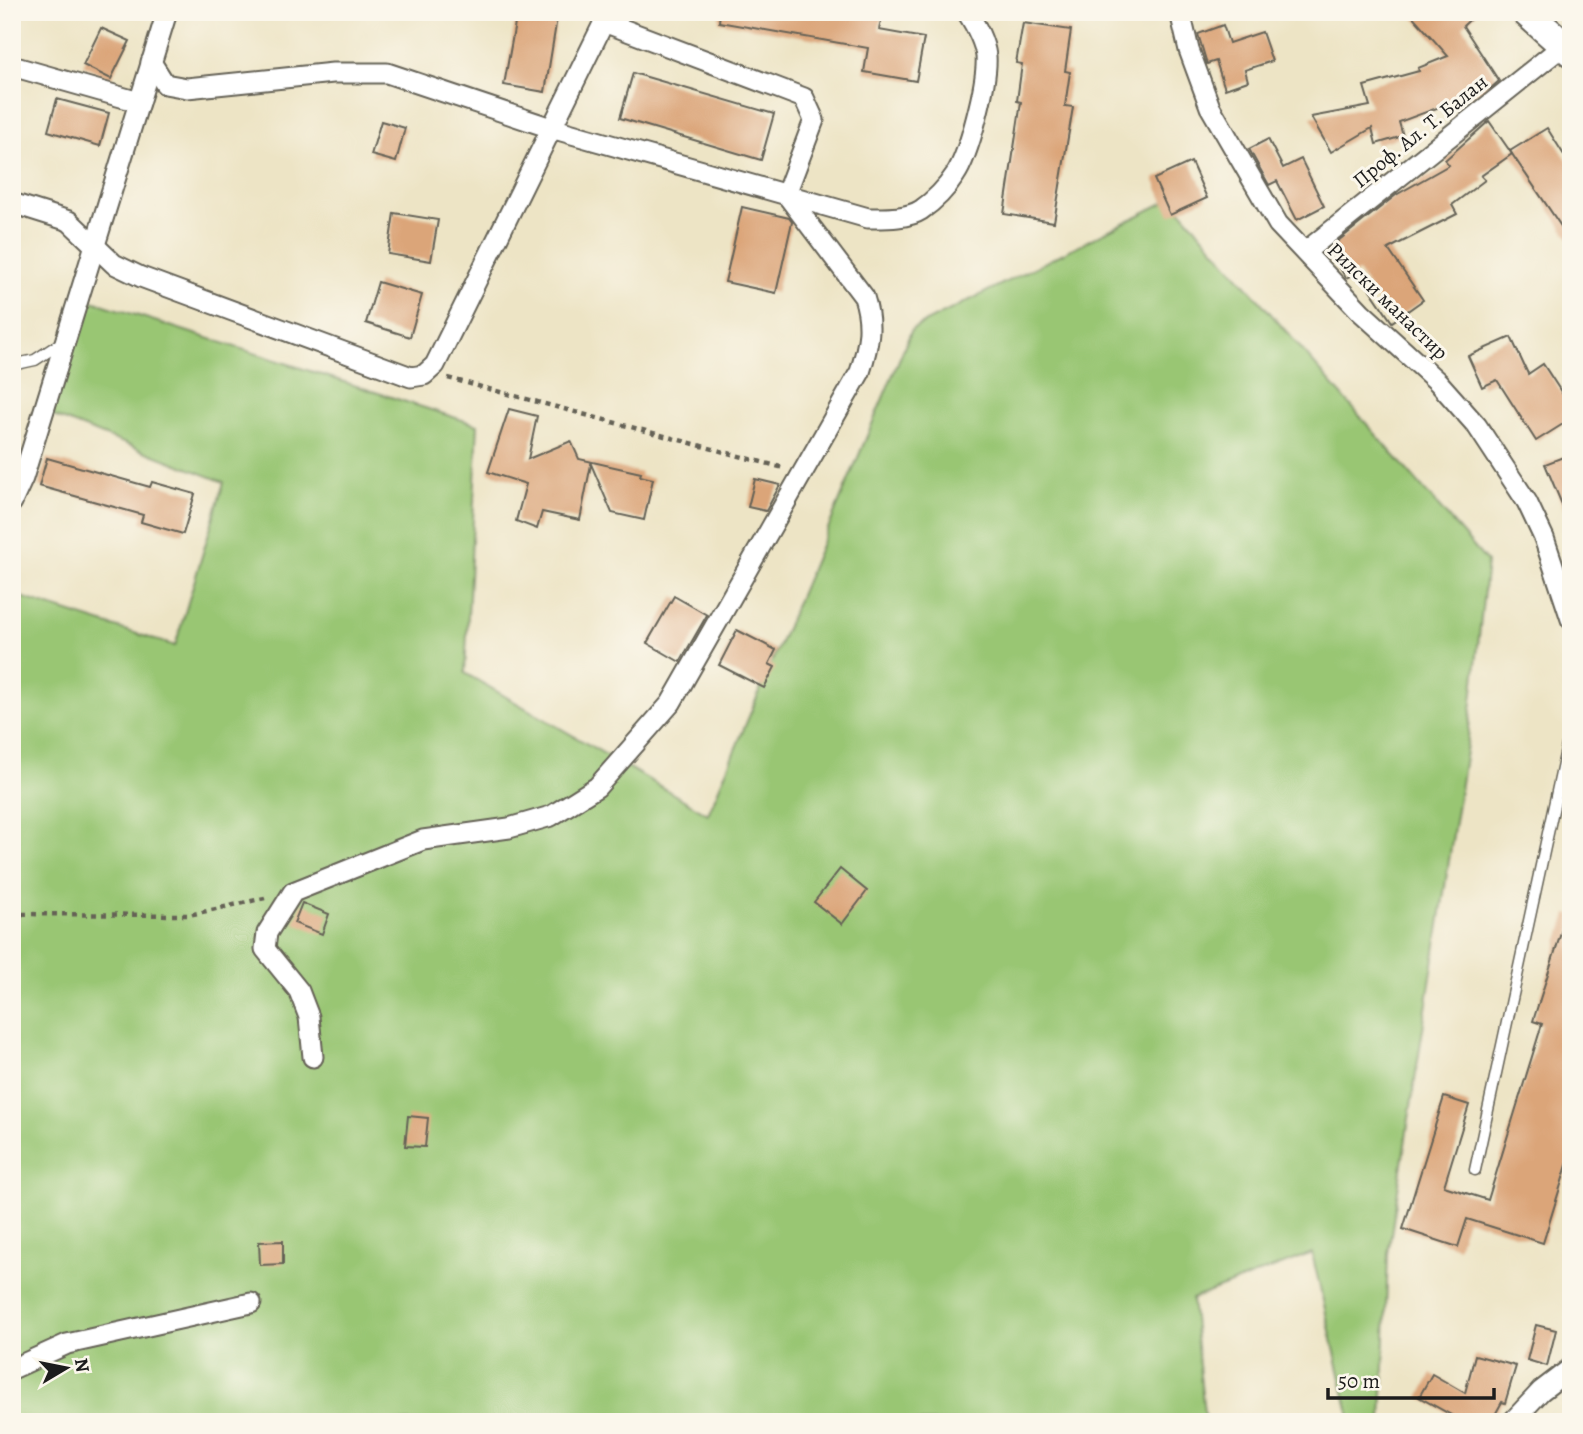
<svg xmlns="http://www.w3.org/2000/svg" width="1583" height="1434" font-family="Alegreya,serif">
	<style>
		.green { fill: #99c673; stroke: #5a7148; stroke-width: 2 }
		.building { fill: #dba579 }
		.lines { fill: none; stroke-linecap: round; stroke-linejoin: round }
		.lane-casing { stroke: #656257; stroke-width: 13 }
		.street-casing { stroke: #656257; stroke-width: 23 }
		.secondary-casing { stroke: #656257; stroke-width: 32 }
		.path { stroke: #656257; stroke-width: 4.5; stroke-dasharray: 5 5; stroke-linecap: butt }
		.lane { stroke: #fff; stroke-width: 10 }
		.street { stroke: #fff; stroke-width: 19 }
		.secondary { stroke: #fff; stroke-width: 28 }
		.labels { text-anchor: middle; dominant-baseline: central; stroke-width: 6; stroke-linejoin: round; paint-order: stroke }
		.street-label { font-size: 21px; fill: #1c1c1c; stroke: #fbf7ec }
	</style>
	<rect width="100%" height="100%" fill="#fbf7ec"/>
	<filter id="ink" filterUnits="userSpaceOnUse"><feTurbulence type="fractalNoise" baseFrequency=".0143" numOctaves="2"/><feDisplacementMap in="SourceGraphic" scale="14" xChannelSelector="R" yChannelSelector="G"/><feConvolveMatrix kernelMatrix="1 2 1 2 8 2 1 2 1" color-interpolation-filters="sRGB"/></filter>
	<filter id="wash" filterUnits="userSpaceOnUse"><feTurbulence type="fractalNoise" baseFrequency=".00686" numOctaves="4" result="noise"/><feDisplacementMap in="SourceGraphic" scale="28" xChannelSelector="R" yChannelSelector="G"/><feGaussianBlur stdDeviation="1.57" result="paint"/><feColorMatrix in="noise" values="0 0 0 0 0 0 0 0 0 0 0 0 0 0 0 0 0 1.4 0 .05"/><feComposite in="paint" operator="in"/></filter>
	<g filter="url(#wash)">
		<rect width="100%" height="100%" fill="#ede4c5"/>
		<path class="green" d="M1171,199l316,363 -19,176 -80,516 -6,168h-31l-39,-169 -120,46 13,123h-1193v-828l163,52 49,-164 -181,-70 37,-115 398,128 -13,248 243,141 204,-485z"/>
		<g id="blocks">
			<g class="building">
				<path d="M517,12h41l-13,80 -41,-7z"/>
				<path d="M720,12h163l-4,18 45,8 -8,43 -52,-9 4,-24 -149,-26z"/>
				<path d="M1409,12h69l-15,14 36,55 -8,7 -92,34 4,14 -27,8 -4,-16 -41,24 -20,-35 59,-11 -6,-20 55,-15 -1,-3 30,-12z"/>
				<path d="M1023,23l48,7 -6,41 5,1 -5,34 8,1 -19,115 -50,-8 17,-112 -4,-1 5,-37 -6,-1z"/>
				<path d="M1223,25l6,18 33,-11 10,29 -27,9 3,11 -23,8 -9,-28 -9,3 -9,-30z"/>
				<path d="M101,28l29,13 -19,38 -28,-14z"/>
				<path d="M633,73l141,41 -13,46 -141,-42z"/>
				<path d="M57,99l52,14 -9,33 -52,-15z"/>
				<path d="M381,121l24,7 -9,34 -25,-7z"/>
				<path d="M1489,121l23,33 -31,22 4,4 -33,25 5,9 -69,35 35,51 -31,22 -34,-50 -12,6 -18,-29 68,-54 53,-30 -4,-5z"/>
				<path d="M1547,128l24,38v75l-61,-90z"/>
				<path d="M1268,139l15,29 18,-9 23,47 -27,14 -20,-39 -8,4 -20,-36z"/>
				<path d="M1191,162l16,36 -37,17 -16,-36z"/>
				<path d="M742,207l47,11 3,4 -16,71 -51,-11z"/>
				<path d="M394,213l44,7 -7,41 -43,-7z"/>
				<path d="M378,282l44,13 -12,42 -44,-14z"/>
				<path d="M1511,337l17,37 15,-10 28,43v12l-35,22 -39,-61 -15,7 -14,-31z"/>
				<path d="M509,409l28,7 -9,43 43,-18 8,18 62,14 -1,3 13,3 -9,41 -32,-7 -21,-49 -11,56 -38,-8 -5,17 -21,-8 10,-37 -38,-12z"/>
				<path d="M1571,454v72l-26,-62z"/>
				<path d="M47,458l103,29 2,-5 43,12 -12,40 -42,-12 2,-7 -104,-29z"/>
				<path d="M755,479l25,6 -14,26 -18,-4z"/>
				<path d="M674,596l33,19 -27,47 -33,-19z"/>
				<path d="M737,630l39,20 -7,14 6,3 -11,21 -45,-23z"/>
				<path d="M840,869l27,22 -25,33 -28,-22z"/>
				<path d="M302,903l27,11 -7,20 -28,-11z"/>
				<path d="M1567,914h4v238l-28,91 -76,-24 -9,28 -55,-18 41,-132 25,8 -25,81 44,14 54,-176 -9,-3z"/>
				<path d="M408,1116l20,2 -3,29 -20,-1z"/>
				<path d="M283,1241v23l-23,1 -1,-23z"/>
				<path d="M1536,1325l20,5 -9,36 -20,-6z"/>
				<path d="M1475,1355l41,11 -11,37 -3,-1 -11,20h-27l-45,-25 13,-23 33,19z"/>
			</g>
		</g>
	</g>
	<g filter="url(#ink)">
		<use href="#blocks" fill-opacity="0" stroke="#656257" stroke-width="2"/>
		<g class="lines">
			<defs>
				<g id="lane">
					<path d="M12,365l23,-5 29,-19"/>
					<path d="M1475,1170l96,-443"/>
				</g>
				<g id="street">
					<path d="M1180,12l9,38 21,57 68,117 83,88 77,70 39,44 50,76 17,36 27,81"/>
					<path d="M609,13l-5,9 200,76 10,22 -28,74"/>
					<path d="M151,62l14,22 22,4 146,-15h54l164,55 317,90c16,0 39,1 53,-8 13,-9 25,-21 34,-35 14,-20 33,-94 31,-119 -2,-16 -10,-30 -19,-44"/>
					<path d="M12,66l127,36"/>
					<path d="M12,203l57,18 45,43 27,13 270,100 13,-2 11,-10 169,-343"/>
					<path d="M1305,252l259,-207"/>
					<path d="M12,502l11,-24 144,-466"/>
					<path d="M313,1057l-4,-40 -10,-26 -34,-42 2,-16 26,-41 130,-52 86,-12 42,-12 46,-29 74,-84 189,-331c9,-28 13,-47 4,-75l-78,-103"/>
					<path d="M12,1369l55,-25 184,-41"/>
					<path d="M1512,1422l29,-31 30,-23"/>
				</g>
				<path id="secondary" d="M1526,12l45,40"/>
			</defs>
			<use href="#lane" class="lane-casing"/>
			<use href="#street" class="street-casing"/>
			<use href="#secondary" class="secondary-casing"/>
			<g class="path">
				<path d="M448,378l336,90"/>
				<path d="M12,914l177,1 76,-17"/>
			</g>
			<use href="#lane" class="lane"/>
			<use href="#street" class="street"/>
			<use href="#secondary" class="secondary"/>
		</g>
	</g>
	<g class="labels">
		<g class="street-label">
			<text transform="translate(1420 131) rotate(-39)">Проф. Ал. Т. Балан</text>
			<text transform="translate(1388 301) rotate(44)">Рилски манастир</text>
		</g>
	</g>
	<rect width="1583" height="1434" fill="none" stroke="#fbf7ec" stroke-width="42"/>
	<g transform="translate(66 1368) rotate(80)" stroke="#fbf7ec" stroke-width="5" paint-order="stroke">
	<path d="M0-5L12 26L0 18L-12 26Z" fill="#1c1c1c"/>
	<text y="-10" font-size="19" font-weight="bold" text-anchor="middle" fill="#1c1c1c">N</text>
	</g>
	<path d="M1328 1388v10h166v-10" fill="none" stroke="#1c1c1c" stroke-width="3.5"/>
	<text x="1338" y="1388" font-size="21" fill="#1c1c1c" stroke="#fbf7ec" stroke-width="5" paint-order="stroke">50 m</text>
</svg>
